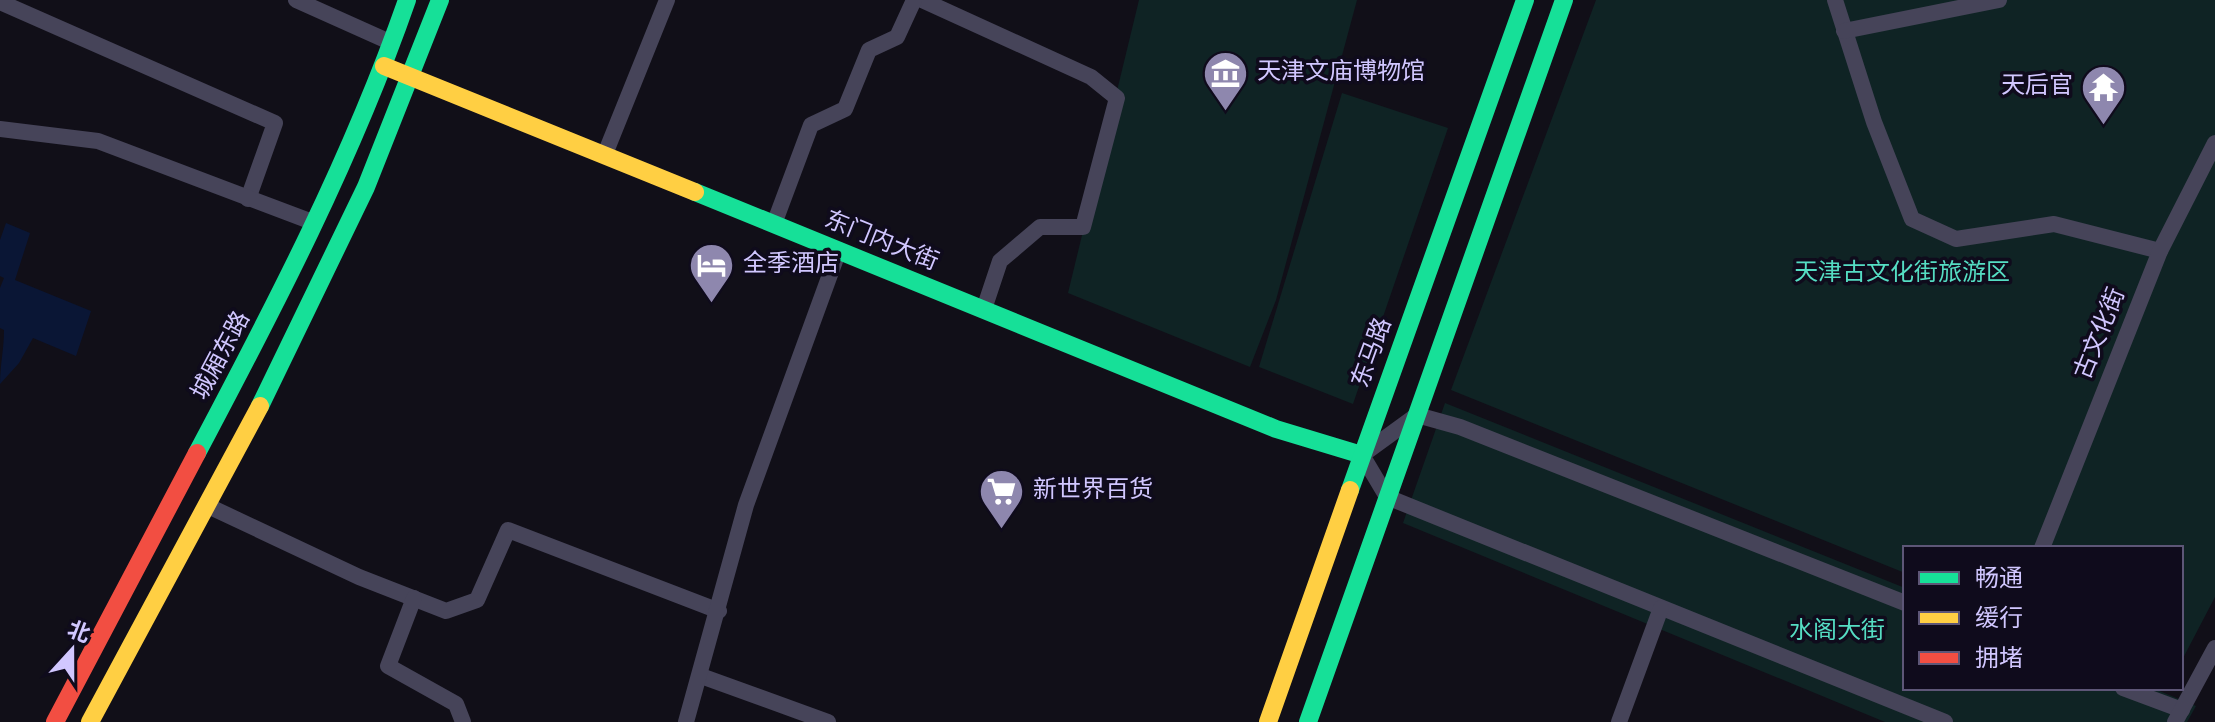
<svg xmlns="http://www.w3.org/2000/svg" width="2215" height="722" font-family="Overpass,'Noto Sans SC',sans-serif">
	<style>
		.green { fill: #0f2324 }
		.water { fill: #0a1635 }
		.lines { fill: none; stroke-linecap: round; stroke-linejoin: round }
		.street { stroke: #464459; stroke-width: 16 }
		.fast { stroke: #16e098; stroke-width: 18 }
		.slow { stroke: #ffcf43; stroke-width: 18 }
		.jam { stroke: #f24e42; stroke-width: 18 }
		.labels { text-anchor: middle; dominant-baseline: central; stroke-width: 7; stroke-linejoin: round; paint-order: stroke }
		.poi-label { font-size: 24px; fill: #d1c7ff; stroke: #0f0b1c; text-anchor: start }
		.street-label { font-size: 24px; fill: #d1c7ff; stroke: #0f0b1c }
		.park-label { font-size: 24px; fill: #55ddc3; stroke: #0f0b1c }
	</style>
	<rect width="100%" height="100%" fill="#110f18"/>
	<g class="green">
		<path d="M1139,0h218l-81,300 -26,67 -182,-74z"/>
		<path d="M1596,0h619v597l-34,65v-114h-276v25l-454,-183z"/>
		<path d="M1342,93l106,35 -95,276 -94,-37z"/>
		<path d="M1445,403l460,185v100h247l44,18 -9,16h-302l-482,-199z"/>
	</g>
	<path class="water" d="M6,223l24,10 -15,47 76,31 -15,45 -43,-18 -14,25 -19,21c0,-19 4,-35 4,-54l-4,-2v-40l4,-10 -4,-2v-36z"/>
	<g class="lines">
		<g class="street">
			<path d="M296,0l96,43"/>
			<path d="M922,0l169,77 26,21 -34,129h-43l-40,34 -16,48"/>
			<path d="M1835,0l39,122 38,97 44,20 98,-15 106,27"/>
			<path d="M0,2l275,121 -27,76"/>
			<path d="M1844,31l155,-31"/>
			<path d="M0,129l98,12 217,82"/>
			<path d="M605,154l62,-154"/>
			<path d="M774,224l37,-99 34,-16 24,-59 28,-13 17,-37"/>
			<path d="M206,505l153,72 87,34 31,-11 31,-70 211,81"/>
			<path d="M2042,548l118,-297 55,-108"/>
			<path d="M414,598l-26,68 68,38 7,18"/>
			<path d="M1905,603l-445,-176 -43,-12 -55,40 25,42 558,225"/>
			<path d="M701,676l127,46"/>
			<path d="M2123,688l59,22"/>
			<path d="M686,722l60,-217 93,-255"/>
			<path d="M1619,722l42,-114"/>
			<path d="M2175,722l40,-74"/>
		</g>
		<g class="fast">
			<path d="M695,192l581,237 86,26"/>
			<path d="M260,406l106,-219 74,-187"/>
			<path d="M197,453c78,-147 155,-295 210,-453"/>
			<path d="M1350,490l175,-490"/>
			<path d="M1308,722l256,-722"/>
		</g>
		<g class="slow">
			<path d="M384,66l311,126"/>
			<path d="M90,722l170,-316"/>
			<path d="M1268,722l82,-232"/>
		</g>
		<path class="jam" d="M55,722l142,-269"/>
	</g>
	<defs>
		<symbol id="museum-pin" viewBox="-11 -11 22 30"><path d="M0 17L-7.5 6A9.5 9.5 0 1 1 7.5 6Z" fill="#8e87ae" stroke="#0f0b1c"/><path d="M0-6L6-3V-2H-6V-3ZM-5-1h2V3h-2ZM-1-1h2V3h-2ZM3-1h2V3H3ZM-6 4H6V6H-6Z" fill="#fff"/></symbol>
		<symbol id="temple-pin" viewBox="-11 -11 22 30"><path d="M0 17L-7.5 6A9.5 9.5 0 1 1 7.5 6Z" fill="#8e87ae" stroke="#0f0b1c"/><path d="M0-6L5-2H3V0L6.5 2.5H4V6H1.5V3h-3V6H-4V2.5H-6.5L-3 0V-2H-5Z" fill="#fff"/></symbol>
		<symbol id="hotel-pin" viewBox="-11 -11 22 30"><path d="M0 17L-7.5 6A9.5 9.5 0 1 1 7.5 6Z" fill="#8e87ae" stroke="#0f0b1c"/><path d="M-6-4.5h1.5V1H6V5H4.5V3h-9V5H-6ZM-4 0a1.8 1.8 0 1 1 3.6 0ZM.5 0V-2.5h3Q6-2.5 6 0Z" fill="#fff"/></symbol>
		<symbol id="supermarket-pin" viewBox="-11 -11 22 30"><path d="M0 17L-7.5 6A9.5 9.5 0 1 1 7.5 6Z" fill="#8e87ae" stroke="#0f0b1c"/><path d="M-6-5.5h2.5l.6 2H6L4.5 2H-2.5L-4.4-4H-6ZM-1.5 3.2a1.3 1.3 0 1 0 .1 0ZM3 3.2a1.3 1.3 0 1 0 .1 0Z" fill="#fff"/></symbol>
	</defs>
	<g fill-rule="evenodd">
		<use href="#museum-pin" x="1200" y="48" width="51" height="69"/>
		<use href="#temple-pin" x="2078" y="62" width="51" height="69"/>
		<use href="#hotel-pin" x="686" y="240" width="51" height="69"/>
		<use href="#supermarket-pin" x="976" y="466" width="51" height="69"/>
	</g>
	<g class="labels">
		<g class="poi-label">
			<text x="1257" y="73">天津文庙博物馆</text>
			<text x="2073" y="87" text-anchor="end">天后官</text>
			<text x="743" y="265">全季酒店</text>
			<text x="1033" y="491">新世界百货</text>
		</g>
		<g class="street-label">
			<text transform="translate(881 242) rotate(22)">东门内大街</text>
			<text transform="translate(2101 334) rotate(-68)">古文化街</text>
			<text transform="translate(1373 353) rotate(-70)">东马路</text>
			<text transform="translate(222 356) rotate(-62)">城厢东路</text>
		</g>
		<g class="park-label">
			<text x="1902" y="274">天津古文化街旅游区</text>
			<text x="1837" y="632">水阁大街</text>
		</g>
	</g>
	<rect x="1903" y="546" width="280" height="144" fill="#0f0b1c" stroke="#5d5677" stroke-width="2"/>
	<rect x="1919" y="572" width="40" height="12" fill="#16e098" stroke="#5d5677" stroke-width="2"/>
	<text x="1975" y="586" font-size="24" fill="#d1c7ff">畅通</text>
	<rect x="1919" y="612" width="40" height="12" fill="#ffcf43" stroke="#5d5677" stroke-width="2"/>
	<text x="1975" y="626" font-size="24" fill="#d1c7ff">缓行</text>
	<rect x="1919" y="652" width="40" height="12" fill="#f24e42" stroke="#5d5677" stroke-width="2"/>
	<text x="1975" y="666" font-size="24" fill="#d1c7ff">拥堵</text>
	<g transform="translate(72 650) rotate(21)" stroke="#0f0b1c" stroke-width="6" paint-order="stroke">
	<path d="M0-6L14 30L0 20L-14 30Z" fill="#d1c7ff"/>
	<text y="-12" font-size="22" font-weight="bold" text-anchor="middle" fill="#d1c7ff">北</text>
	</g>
</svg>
